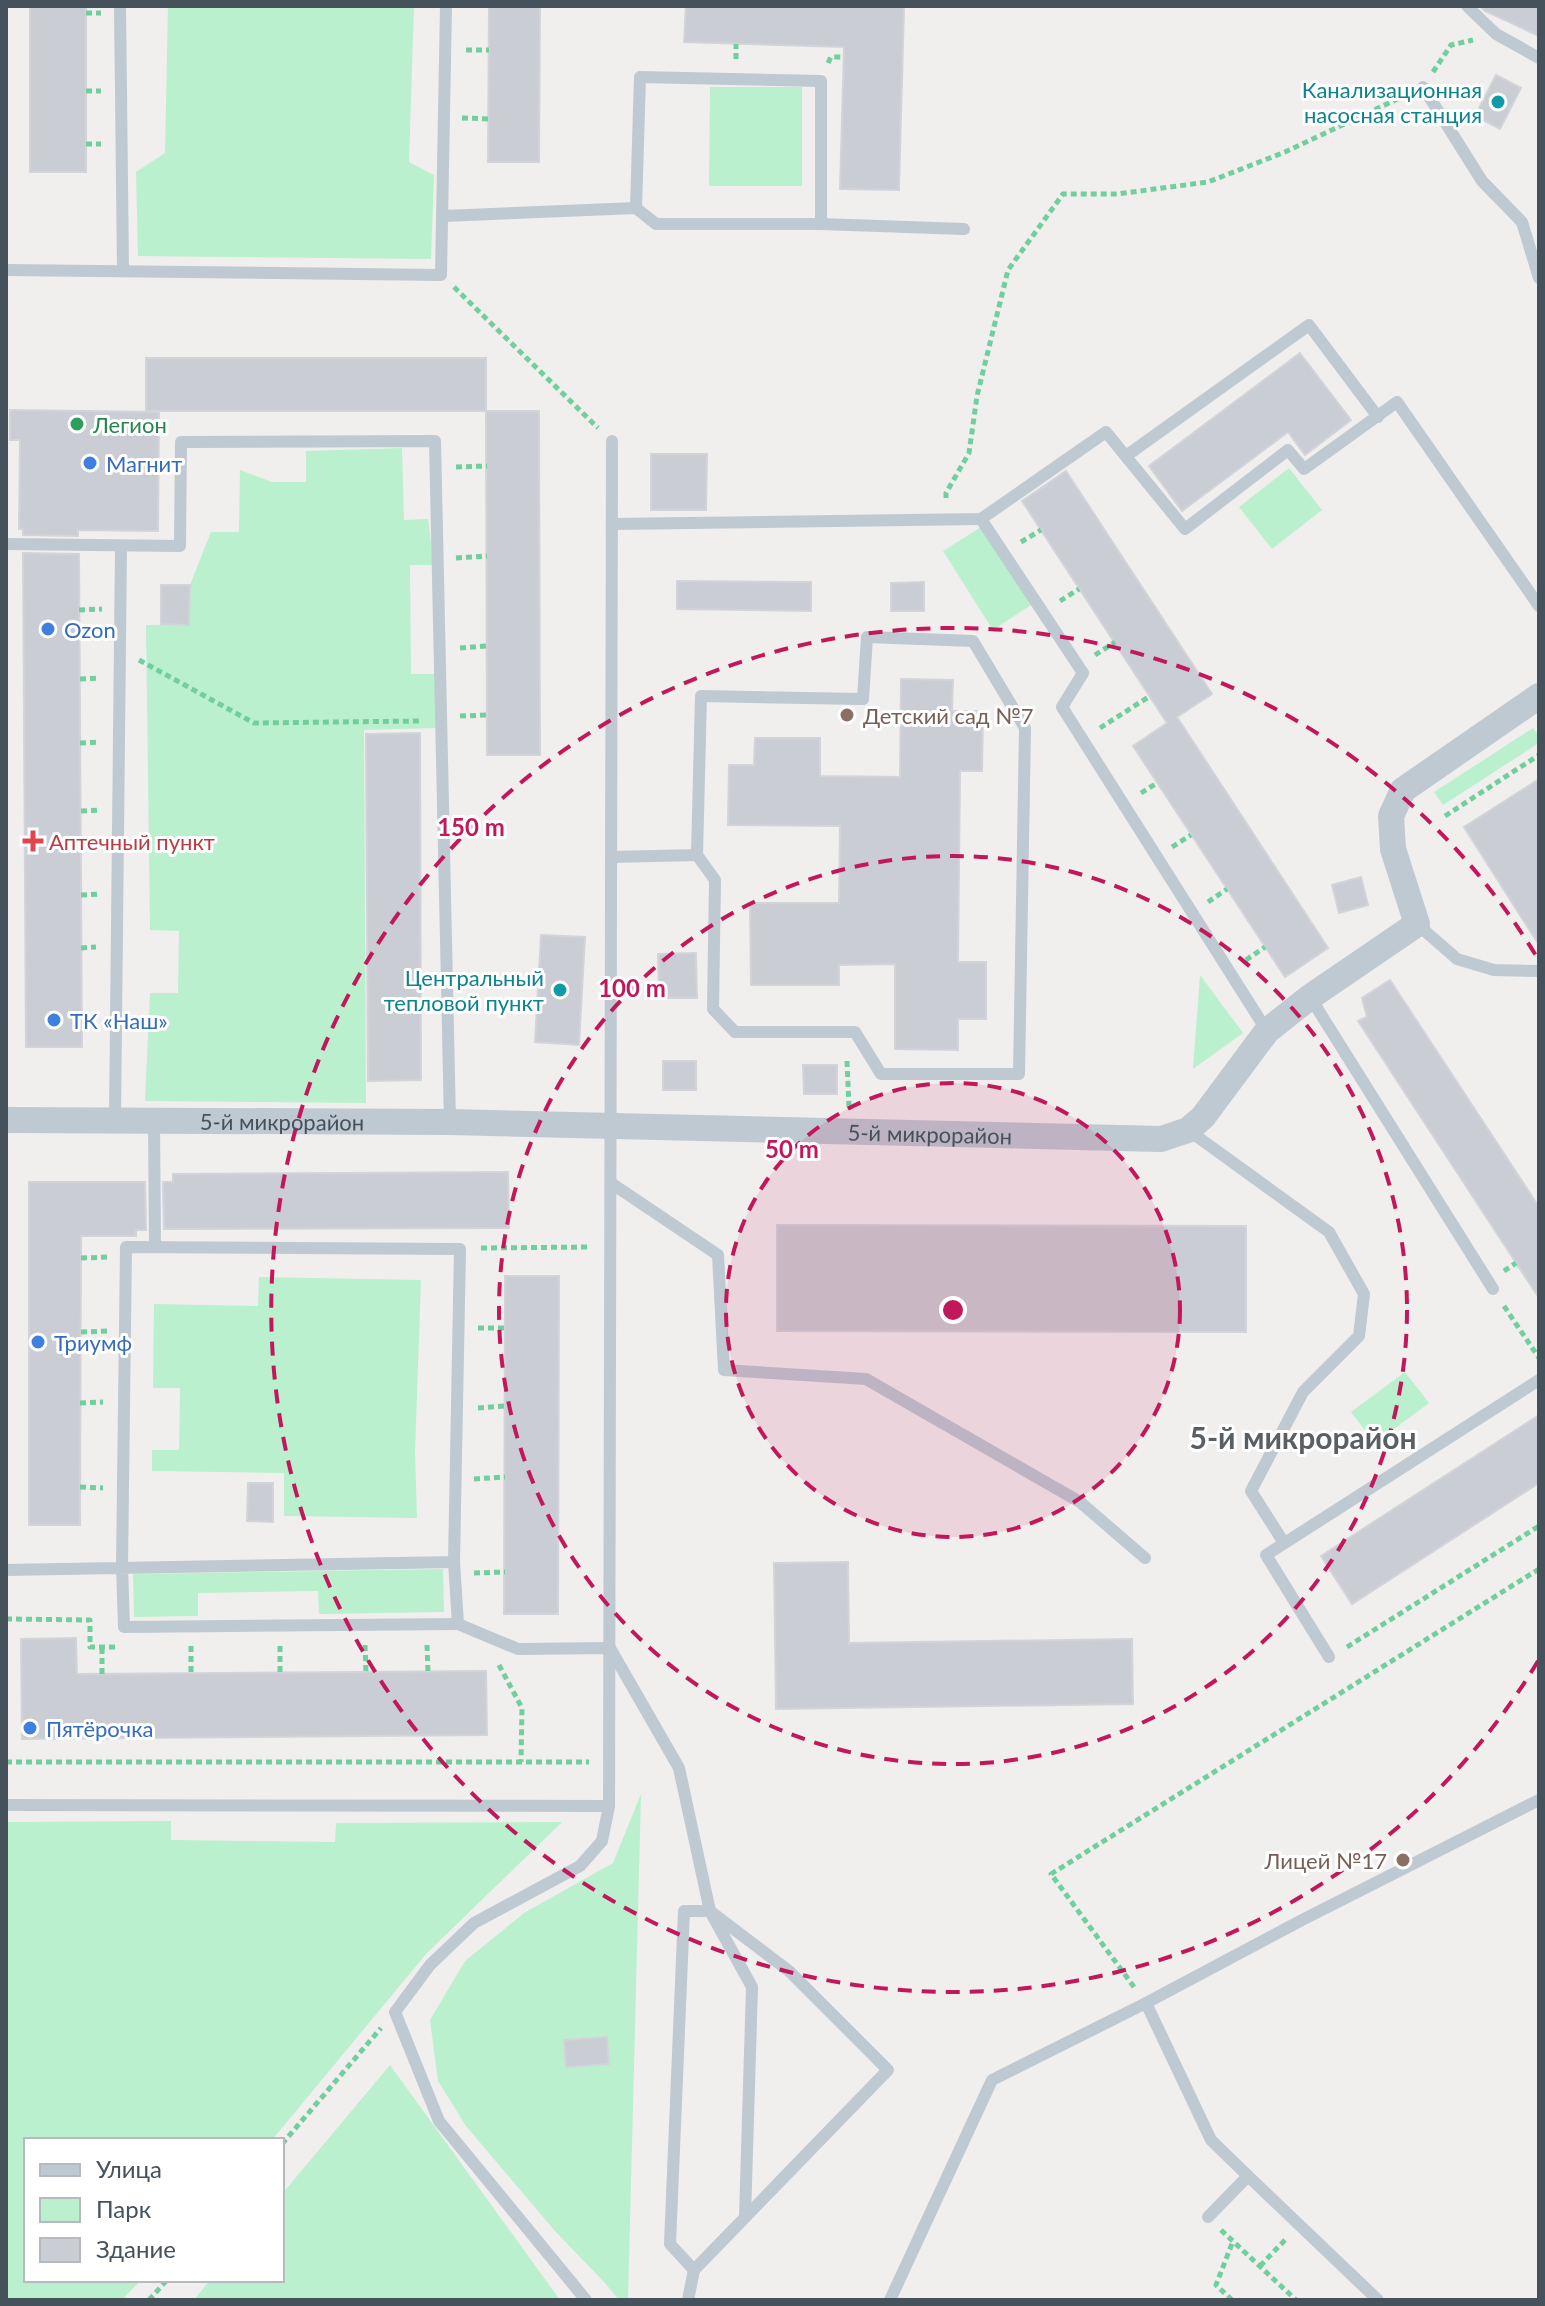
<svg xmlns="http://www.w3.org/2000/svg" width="1545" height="2306" font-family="Lato,sans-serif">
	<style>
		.green { fill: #baf0cd }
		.building { fill: #cacdd3; stroke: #d2d4da; stroke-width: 2 }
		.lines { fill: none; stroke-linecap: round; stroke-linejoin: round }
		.path { stroke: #71cf9d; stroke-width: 5; stroke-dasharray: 6 4; stroke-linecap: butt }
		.service { stroke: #bec9d1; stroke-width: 12 }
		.minor { stroke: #bec9d1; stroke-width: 26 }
		.ring { fill: none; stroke: #c2185b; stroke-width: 4; stroke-dasharray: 14 10 }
		.culture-dot { fill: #0f9aa8; stroke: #fff; stroke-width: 3 }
		.leisure-dot { fill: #2e9e5b; stroke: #fff; stroke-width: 3 }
		.shop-dot { fill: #3f7fe0; stroke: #fff; stroke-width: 3 }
		.education-dot { fill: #8d6e63; stroke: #fff; stroke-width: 3 }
		.health-dot { fill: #e0444e; stroke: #fff; stroke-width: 3 }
		.labels { text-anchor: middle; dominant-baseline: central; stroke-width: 6; stroke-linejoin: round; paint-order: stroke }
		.culture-label { font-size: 22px; fill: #0d838f; stroke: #fff; text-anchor: end }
		.leisure-label { font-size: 22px; fill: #27864d; stroke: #fff; text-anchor: start }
		.shop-label { font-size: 22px; fill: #366cbe; stroke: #fff; text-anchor: start }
		.education-label { font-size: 22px; fill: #785e54; stroke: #fff; text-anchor: start }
		.health-label { font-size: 22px; fill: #be3a42; stroke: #fff; text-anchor: start }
		.street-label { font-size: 22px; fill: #45525c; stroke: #fff }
		.district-label { font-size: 30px; font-weight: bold; fill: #5a5f63; stroke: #fff }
		.centre { fill: #c2185b; stroke: #fff; stroke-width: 4 }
		.ring-label { font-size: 24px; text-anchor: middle; font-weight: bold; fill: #c2185b; stroke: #fff; stroke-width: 6; stroke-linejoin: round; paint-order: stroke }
	</style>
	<rect width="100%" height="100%" fill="#f1eeee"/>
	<g class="green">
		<path d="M168,6h246l-5,156 25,13 -3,84 -293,-3 -2,-84 29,-19z"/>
		<path d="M710,87h92v99h-93z"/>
		<path d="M402,448l2,72 24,-1 6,46h-24l1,109h24l1,54 -72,2 2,373 -221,-2 5,-108h28l1,-62 -29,-1 -4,-305 43,-1 1,-39 21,-53h28l1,-62 32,12h34v-31z"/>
		<path d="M1289,468l33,42 -50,39 -33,-42z"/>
		<path d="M981,527l50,78 -38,25 -50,-79z"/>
		<path d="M1533,728l6,8v7l-96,62 -9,-13z"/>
		<path d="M1200,975l43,58 -50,36z"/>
		<path d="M259,1277l162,3 -6,171 2,67 -133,-2v-43l-132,-2v-21h27l1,-62h-27l1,-84 104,2z"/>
		<path d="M1405,1372l24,31 -54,40 -24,-31z"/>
		<path d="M443,1569l1,43 -125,2 -1,-23 -120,2v23l-64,1 -1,-43z"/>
		<path d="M641,1794l-13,506h-9l-14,-17 -50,-52 -89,-105 -28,-45 -8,-61 35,-59 59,-48 89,-50z"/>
		<path d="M171,1821v19l164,2 1,-19 226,-1 -136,132 -154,186h-246v140h115l-19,20h-116v-478z"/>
		<path d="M390,2065l170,235h-366l16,-20h72v-86z"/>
	</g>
	<g class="building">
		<rect x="30" y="6" width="56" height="166"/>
		<path d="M489,6h51l-1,156h-51z"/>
		<path d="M686,6h218l-5,184 -59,-1 4,-142 -160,-5z"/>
		<path d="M1480,6h59v30l-54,-25z"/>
		<path d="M1496,75l25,13 -21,41 -25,-13z"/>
		<path d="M1300,353l51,67 -46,35 -17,-23 -106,79 -33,-45z"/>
		<rect x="146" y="358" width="340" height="53"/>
		<path d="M10,410l149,2 -1,119 -80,-1v6l-55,-1v-6h-4l1,-89h-10z"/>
		<path d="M486,411h53l1,344h-53z"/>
		<path d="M651,454h56l-1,56h-55z"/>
		<path d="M1066,471l146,223 -35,23 151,231 -43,29 -152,-231 34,-23 -145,-222z"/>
		<path d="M23,553l56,1 3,493h-56z"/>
		<path d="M677,581l134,1v29l-134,-2z"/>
		<path d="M924,582v29h-33v-28z"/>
		<path d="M161,585h29l-1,40 -28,-1z"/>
		<path d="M901,679l52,1 -1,31h31l-1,60h-22l-2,191h28v57h-28v31l-63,-1v-85l-56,1v20h-88l-1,-82h89l1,-77 -112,-1 1,-60h25l1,-27h65v38l80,1z"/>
		<path d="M420,733l1,347 -53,1 -2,-347z"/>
		<path d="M1539,779v166l-75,-118z"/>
		<path d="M1361,877l7,28 -29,8 -7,-28z"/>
		<path d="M541,935l44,2 -6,108 -44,-3z"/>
		<path d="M696,953l1,45h-38l-1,-44z"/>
		<path d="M1390,980l149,227v91l-181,-277 9,-4 -5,-19z"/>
		<rect x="663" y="1061" width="33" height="29"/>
		<path d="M803,1065h34v29h-33z"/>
		<path d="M508,1172l1,56 -345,1 -1,-47h10v-8z"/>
		<path d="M29,1182h116l1,48h-10v6h-55l-1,289h-51z"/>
		<path d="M777,1225l469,1v106l-469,-1z"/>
		<path d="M505,1276h54l-1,338h-54z"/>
		<path d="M1539,1415v68l-187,121 -31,-48z"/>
		<path d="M248,1483h25v39l-26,-1z"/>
		<path d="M848,1562l1,81 283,-4 1,65 -357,5 -2,-146z"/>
		<path d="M76,1638l1,36 409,-3 1,64 -465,4 -1,-100z"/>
		<path d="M607,2037l2,27 -43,3 -2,-27z"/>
	</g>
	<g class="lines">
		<g class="path">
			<path d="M86,13h15"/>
			<path d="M466,50h23"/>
			<path d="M736,59v-15"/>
			<path d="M828,63l3,-6h13"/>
			<path d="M1433,72l18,-27 22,-5"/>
			<path d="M86,91h15"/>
			<path d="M462,118l27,1"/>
			<path d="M86,144h15"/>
			<path d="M454,287l144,141"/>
			<path d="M456,467l31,-1"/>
			<path d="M946,498v-5l23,-40 8,-57 31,-126 55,-76h54l91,-12 77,-30 121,-57"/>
			<path d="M1021,542l20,-12"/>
			<path d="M456,558l31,-2"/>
			<path d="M1060,601l19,-12"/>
			<path d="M79,610l23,-1"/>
			<path d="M460,648l27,-2"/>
			<path d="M1095,655l20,-13"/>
			<path d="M139,660l115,63 166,-2"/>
			<path d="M80,679l19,-1"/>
			<path d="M460,716l27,-1"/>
			<path d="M1100,728l50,-32"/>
			<path d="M80,743l19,-1"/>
			<path d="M1141,793l16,-10"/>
			<path d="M81,811l19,-1"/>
			<path d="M1445,816l94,-61"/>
			<path d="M1172,847l19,-12"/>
			<path d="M81,895l19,-1"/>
			<path d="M1208,902l19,-13"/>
			<path d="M81,948l15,-1"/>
			<path d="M1246,960l19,-13"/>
			<path d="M847,1061l2,46"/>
			<path d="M481,1248l110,-1"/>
			<path d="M81,1258l27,-1"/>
			<path d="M1504,1271l12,-8"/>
			<path d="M1504,1306l35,52"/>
			<path d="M478,1328h27"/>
			<path d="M81,1332l27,-1"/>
			<path d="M80,1403l23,-1"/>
			<path d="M478,1408l27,-2"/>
			<path d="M474,1479l31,-2"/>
			<path d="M80,1487l23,1"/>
			<path d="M474,1573l31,-1"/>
			<path d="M6,1619l84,1v27h29"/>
			<path d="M365,1645l1,27"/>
			<path d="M427,1645l1,27"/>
			<path d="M191,1646v27"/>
			<path d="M280,1646v27"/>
			<path d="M1347,1647l192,-121"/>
			<path d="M499,1665l23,43 -1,54"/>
			<path d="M102,1674v-27"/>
			<path d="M6,1762h583"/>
			<path d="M1134,1987l-83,-113 488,-305"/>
			<path d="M282,2144l99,-116"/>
			<path d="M1221,2230l75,70"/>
			<path d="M1260,2266l27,-28"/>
			<path d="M149,2300l18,-20"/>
			<path d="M1232,2300l-16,-15 17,-44"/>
		</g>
		<g class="service">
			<path d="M120,6l3,265"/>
			<path d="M1467,6l29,28 43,24"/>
			<path d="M1423,87l59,94 40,41 17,56"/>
			<path d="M636,208l4,-131 181,4v143"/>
			<path d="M443,216l193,-8 20,16h165l143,5"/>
			<path d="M6,270l435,5 5,-269"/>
			<path d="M1126,456l183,-131 69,92"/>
			<path d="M981,519l102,154 -21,34 205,324"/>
			<path d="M612,524l369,-5 125,-87 79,97 103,-79 16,19 93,-67 142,204"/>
			<path d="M6,544l174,2 1,-104 254,-1 15,681"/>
			<path d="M611,857l86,-2 4,-159 162,3 4,-62 106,4 52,87 -6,346h-138l-26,-42h-120l-22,-23 2,-129 -18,-25"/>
			<path d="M1417,924l40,35 37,11 45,1"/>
			<path d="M1310,997l183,292"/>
			<path d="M115,1119l6,-573"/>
			<path d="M154,1120l1,127"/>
			<path d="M1188,1130l141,102 35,62 -5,42 -56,56 -52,99 33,52"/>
			<path d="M611,1183l107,72 6,115 142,9 214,123 65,56"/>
			<path d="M454,1562l4,62 60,25 92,-1 69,120 31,143 42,76 -7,230"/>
			<path d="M6,1570l448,-8 6,-313 -334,-2 -4,319 2,61 334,-3"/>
			<path d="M1329,1657l-63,-102 273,-175"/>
			<path d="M6,1805l603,1"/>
			<path d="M1146,2003l65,137 37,36"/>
			<path d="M1208,2217l40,-41 130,124"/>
			<path d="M586,2300l-147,-179 -44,-109 35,-47 44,-42 106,-57 22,-25 7,-35 3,-1365"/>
			<path d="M688,2300l6,-30 -24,-26 14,-333h26l79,60 99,99 -194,200"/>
			<path d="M890,2300l102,-220 154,-77 158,-84 235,-119"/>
		</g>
		<path class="minor" id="s1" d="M6,1120l444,2 711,17 27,-9 15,-13 64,-86 43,-34 107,-73 -24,-75 -2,-33 12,-26 136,-94"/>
	</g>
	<circle cx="953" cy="1310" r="227" fill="#c2185b" fill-opacity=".12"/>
	<g class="ring">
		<circle cx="953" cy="1310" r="227"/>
		<circle cx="953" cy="1310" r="454"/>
		<path d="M1538 1661A682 682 0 1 1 1538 959"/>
	</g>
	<g class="culture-dot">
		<circle cx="1498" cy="102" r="8"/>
		<circle cx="560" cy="990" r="8"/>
	</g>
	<circle class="leisure-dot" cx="77" cy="424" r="8"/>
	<g class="shop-dot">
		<circle cx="90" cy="463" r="8"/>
		<circle cx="48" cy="629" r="8"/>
		<circle cx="54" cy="1020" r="8"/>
		<circle cx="38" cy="1342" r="8"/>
		<circle cx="30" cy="1728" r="8"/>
	</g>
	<g class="education-dot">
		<circle cx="847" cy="715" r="8"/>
		<circle cx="1403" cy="1860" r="8"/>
	</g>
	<path class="health-dot" d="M29 829h8v8h8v8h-8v8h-8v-8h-8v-8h8z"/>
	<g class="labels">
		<g class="culture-label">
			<text x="1482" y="89">Канализационная<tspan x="1482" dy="25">насосная станция</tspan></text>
			<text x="544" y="977">Центральный<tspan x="544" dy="25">тепловой пункт</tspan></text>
		</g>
		<g class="leisure-label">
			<text x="93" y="424">Легион</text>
		</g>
		<g class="shop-label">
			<text x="106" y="463">Магнит</text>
			<text x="64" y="629">Ozon</text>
			<text x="70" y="1020">ТК «Наш»</text>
			<text x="54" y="1342">Триумф</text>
			<text x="46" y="1728">Пятёрочка</text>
		</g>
		<g class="education-label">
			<text x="863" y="715">Детский сад №7</text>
			<text x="1387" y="1860" text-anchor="end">Лицей №17</text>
		</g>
		<g class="health-label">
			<text x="49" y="841">Аптечный пункт</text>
		</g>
		<g class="street-label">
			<text stroke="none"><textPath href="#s1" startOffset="276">5-й микрорайон</textPath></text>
			<text stroke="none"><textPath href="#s1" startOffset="924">5-й микрорайон</textPath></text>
		</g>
		<g class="district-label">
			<text x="1303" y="1437">5-й микрорайон</text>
		</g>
	</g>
	<circle cx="953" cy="1310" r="12" class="centre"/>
	<g class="ring-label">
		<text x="471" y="836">150 m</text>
		<text x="632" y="997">100 m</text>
		<text x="792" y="1158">50 m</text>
	</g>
	<rect width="1545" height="2306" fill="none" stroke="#45525c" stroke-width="16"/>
	<rect x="24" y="2138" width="260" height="144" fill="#ffffff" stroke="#b5babe" stroke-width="2"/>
	<rect x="40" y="2164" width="40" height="12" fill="#bec9d1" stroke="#b5babe" stroke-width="2"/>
	<text x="96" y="2178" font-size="24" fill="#45525c">Улица</text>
	<rect x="40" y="2198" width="40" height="24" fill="#baf0cd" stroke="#b5babe" stroke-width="2"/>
	<text x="96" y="2218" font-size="24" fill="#45525c">Парк</text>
	<rect x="40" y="2238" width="40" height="24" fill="#cacdd3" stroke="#b5babe" stroke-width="2"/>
	<text x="96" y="2258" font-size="24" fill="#45525c">Здание</text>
</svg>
